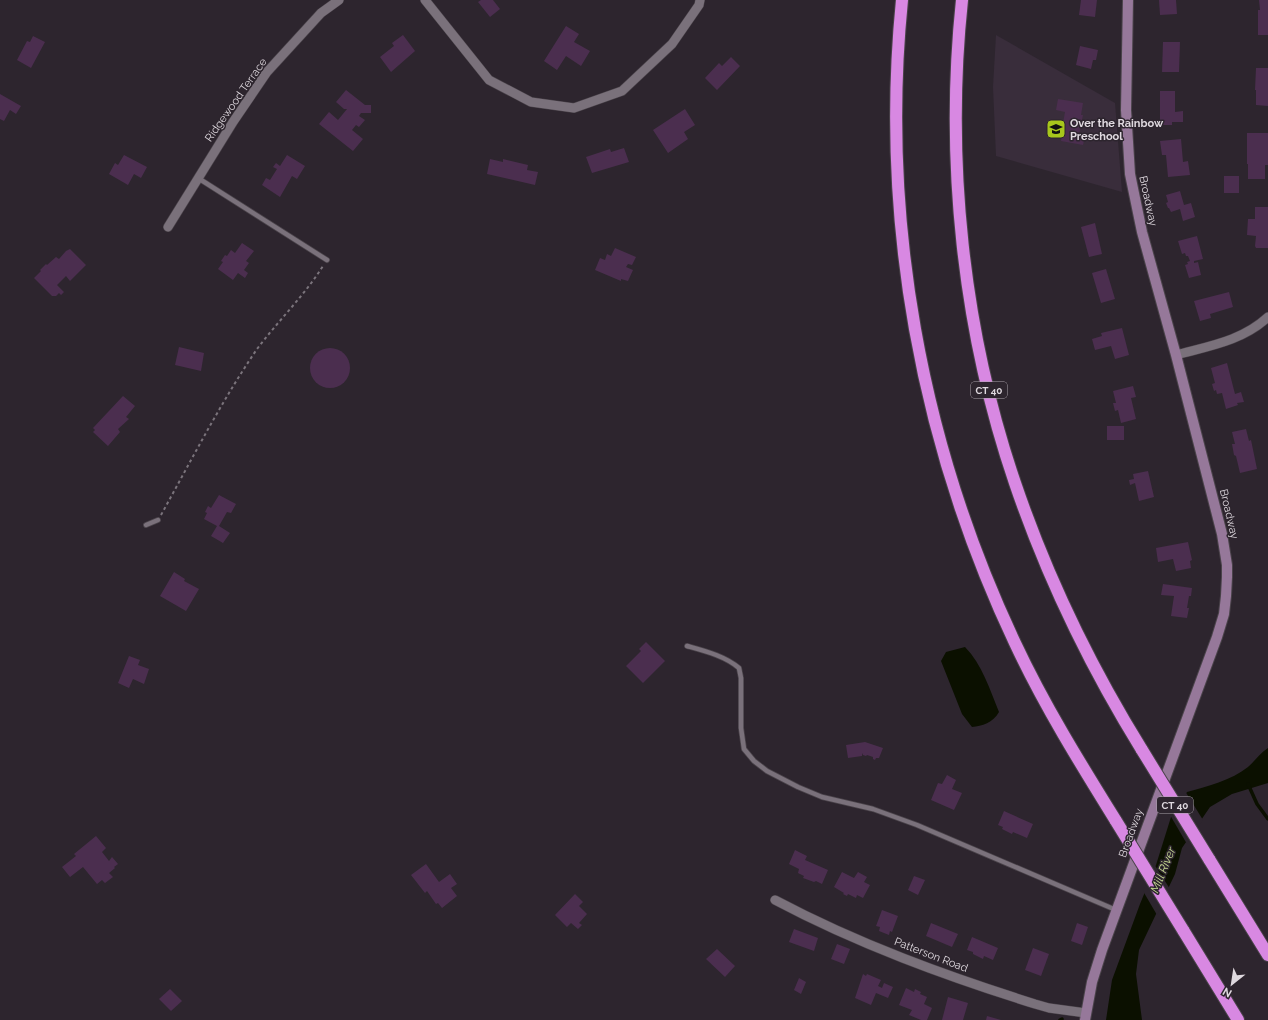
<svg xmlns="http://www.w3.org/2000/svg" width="1268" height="1020" font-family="Raleway,sans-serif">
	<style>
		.built { fill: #392d3b }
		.water { fill: #0b1000 }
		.pier { fill: #2d252e }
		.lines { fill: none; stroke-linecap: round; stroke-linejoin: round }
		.stream { stroke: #0b1000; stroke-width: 3.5 }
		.building { fill: #4b2e4f }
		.service-casing { stroke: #4a434a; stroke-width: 6 }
		.minor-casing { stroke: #4a434a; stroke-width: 10 }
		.secondary-casing { stroke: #4a434a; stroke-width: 12 }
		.motorway-casing { stroke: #4a434a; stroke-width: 14 }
		.path { stroke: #7b747c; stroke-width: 2; stroke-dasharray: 3 3; stroke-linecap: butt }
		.service { stroke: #7a717b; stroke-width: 4.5 }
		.minor { stroke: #7a717b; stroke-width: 9 }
		.secondary { stroke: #96789a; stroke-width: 10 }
		.motorway { stroke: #d888e2; stroke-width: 12 }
		.motorway-bridge-casing { stroke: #4a434a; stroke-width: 14; stroke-linecap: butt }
		.motorway-bridge { stroke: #d888e2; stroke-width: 12 }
		.labels { text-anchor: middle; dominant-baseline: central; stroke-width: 3; stroke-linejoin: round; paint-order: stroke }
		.shield { fill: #2d252e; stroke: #aaa3aa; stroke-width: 1 }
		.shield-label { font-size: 10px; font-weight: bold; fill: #dfd9df }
		.street-label { font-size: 11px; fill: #dfd9df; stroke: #2d252e }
		.poi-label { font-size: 11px; font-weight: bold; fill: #dfd9df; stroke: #2d252e; text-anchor: start }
		.water-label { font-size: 12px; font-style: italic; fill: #c8dc93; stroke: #2d252e }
	</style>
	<rect width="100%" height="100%" fill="#2d252e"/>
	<path class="built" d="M996,35l119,68 7,89 -126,-36 -3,-69z"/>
	<g class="water">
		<path d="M965,647c17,17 25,43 34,65 -6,11 -17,14 -27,15l-10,-13 -21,-53 5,-9z"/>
		<path d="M1268,748v35l-36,11 -22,13 -28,41 -7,26 -36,76 -3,24 6,46h-36l6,-40 28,-76 16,-39 15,-48 16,-25c19,-5 45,-12 61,-25 7,-6 12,-14 20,-19z"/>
	</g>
	<g class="pier">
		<path d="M1185,791l18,29 -16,24 -17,-29z"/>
		<path d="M1154,864l16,25 -13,26 -14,-24z"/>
	</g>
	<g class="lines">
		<g class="stream">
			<path d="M1248,784l9,20 11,15"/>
			<path d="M1060,1020l2,-1"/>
		</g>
	</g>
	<g class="building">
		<path d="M481,0h12l7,9 -10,8 -12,-15z"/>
		<path d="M1081,0h16l-2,17 -16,-2z"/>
		<path d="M1159,0h17l1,14 -17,1z"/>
		<path d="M1259,0h9v35h-10v-25h2z"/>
		<path d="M566,26l13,8 -5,8 16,9 -9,15 -15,-10 -9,14 -13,-9z"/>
		<path d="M403,35l12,16 -24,21 -11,-15 14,-11 -2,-3z"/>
		<path d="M33,36l12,6 -14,26 -14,-8 10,-19 3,1z"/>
		<path d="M1163,42h17l-1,30h-17z"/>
		<path d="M1080,46l18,4 -2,10h-3l-2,9 -15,-4z"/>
		<path d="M731,57l9,9 -23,24 -12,-12 14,-15 3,3z"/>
		<path d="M1256,68h12v38l-12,-1v-15h-1z"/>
		<path d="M346,90l19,15h6v8h-10l-2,3 6,4 -6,7 -3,-2 -4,5 11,9 -10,12 -34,-27 10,-12 9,8 9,-11h-3l-8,-7z"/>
		<path d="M1160,91h15v21l8,-1v11h-11v3h-12z"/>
		<path d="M0,94l21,12 -5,8 -6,-4 -6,11 -4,-2z"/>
		<path d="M1058,99l25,4 -2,12h2l-4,20 6,1 -2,9 -22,-4 1,-7h-1l4,-22 -9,-2z"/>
		<path d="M685,109l10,16 -11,7 4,7 -20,14 -15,-23z"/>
		<path d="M1247,133h21v32h-3v14h-17v-15h-1z"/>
		<path d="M1181,139l2,23 5,-1 2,14 -22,2 -2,-22h-4l-2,-14z"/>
		<path d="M624,148l5,14 -37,11 -6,-16 24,-8 1,3z"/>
		<path d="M124,155l23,12 -6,11 -7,-4 -6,11 -19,-11 6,-11 3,2z"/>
		<path d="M287,155l18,11 -8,13 -5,-3 -12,21 -18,-12 4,-7 4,2 7,-11 -4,-2 3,-4 4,3z"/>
		<path d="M490,159l13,3v-3l25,6 -1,5 11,2 -3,13 -48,-11z"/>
		<rect x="1224" y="176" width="15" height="17"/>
		<path d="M1180,191l4,14 7,-2 4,14 -12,4 -3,-12 -9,3 -2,-4h-1l-2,-5 2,-1 -2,-7z"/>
		<path d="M1255,207h13v41h-12l-1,-2 1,-10 -9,-1 1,-16h7z"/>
		<path d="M1095,223l7,31 -13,3 -8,-30z"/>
		<path d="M1197,236l6,23 -9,2v2l4,-1 3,13 -12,3 -4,-13 3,-1 -1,-2 3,-1 -2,-5h-2l-1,-3 -3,1 -4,-13z"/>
		<path d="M242,243l12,8 -8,10 3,2 -5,7 4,3 -3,5 -7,-5 -5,7 -15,-11 5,-7 -2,-1 4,-6 2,1 4,-6 4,3z"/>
		<path d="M615,248l21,9 -4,8 -4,-1 -2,3 7,3 -5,11 -7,-2v2l-26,-11 5,-12 5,2 2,-6 4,2z"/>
		<path d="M70,249l16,16 -16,16 -4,-5 -9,9 7,7 -3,3 -2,-2 -3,3h-4l-18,-18 7,-7 -1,-1 6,-6 1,1 9,-8 3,2 7,-8z"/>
		<path d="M1106,269l9,30 -14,4 -9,-30z"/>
		<path d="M1229,292l4,15 -23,7 1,4 -11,3 -6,-20z"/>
		<path d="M1122,328l7,27 -14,4 -4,-13 -16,4 -3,-11 10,-3 -1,-3z"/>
		<path d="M179,347l25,6 -3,18 -26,-6z"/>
		<circle cx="330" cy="368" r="20"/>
		<path d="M1227,363l8,31 6,-2 3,10 -7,1 1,2 -12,4 -4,-16 -5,1 -1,-4 -2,1 -2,-7 3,-1 -4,-15z"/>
		<path d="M1133,386l3,11 -5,1 5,21 -15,4 -3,-13 -3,1 -2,-8h3l-3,-12z"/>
		<path d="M123,396l12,10 -9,11 3,2 -11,10 2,3 -12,14 -15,-14 2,-2 -2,-2z"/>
		<rect x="1107" y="426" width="17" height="14"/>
		<path d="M1246,429l3,12 2,-1 6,29 -17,4 -4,-17 -2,-1 -2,-11h3l-3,-12z"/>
		<path d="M1148,471l6,26 -15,4 -4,-18 -5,2 -1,-5 5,-1 -1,-5z"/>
		<path d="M219,495l17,9 -5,9 -4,-1 -8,14 11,7 -7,10 -12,-7 6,-10 -13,-7 3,-6 -2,-1 3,-6 3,2z"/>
		<path d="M1188,542l4,18 -2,1 1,7 -15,3 -3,-12 -15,3 -2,-14z"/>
		<path d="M174,572l11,7 -1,2 15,8 -13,22 -26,-15z"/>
		<path d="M1163,584l29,4 -1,8h-2l-2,12h2l-2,10 -16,-2 3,-20 -13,-1z"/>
		<path d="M646,642l19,19 -22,22 -17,-17 15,-15 -2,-2z"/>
		<path d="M129,656l11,4 -2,5 11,4 -5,15 -11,-5 -4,9 -11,-5z"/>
		<path d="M865,742l18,6 -4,10h-3l-1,2 -2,-1v-2l-6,-2 -1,1 -3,-1 -1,-2v3l-14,2 -2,-13z"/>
		<path d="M947,775l9,5 -4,9 10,4 -8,17 -23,-10 7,-17 4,1z"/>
		<path d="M1004,811l29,13 -6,14 -14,-6 -1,2 -10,-5 1,-2 -5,-2z"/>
		<path d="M96,836l10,12 -4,4 7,9 3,-4 6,7 -4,3 1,1 -6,5 4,4 -8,6 -3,-3 -5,4 -14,-17 -13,10 -8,-10 14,-11 -2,-2z"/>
		<path d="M795,850l12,6 -2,4 23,10 -6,14 -6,-3 -2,1 -11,-4 1,-2 -6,-3 1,-4 -10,-5z"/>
		<path d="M426,864l13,18 11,-8 7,10 -6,4 6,8 -15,12 -4,-5 -2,1 -9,-13 -2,2 -14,-18z"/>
		<path d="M842,872l12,6 4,-6 9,5 -3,5 6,3 -7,13 -6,-3 -1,3 -8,-4 -1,2 -4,-2 1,-1 -10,-6z"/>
		<path d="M914,876l11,4 -7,15 -10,-5z"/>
		<path d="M575,894l8,8 -4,4 8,8 -8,9 3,2 -4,4 -7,-6 -4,4 -12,-12z"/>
		<path d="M882,910l16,6 -6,16 -2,-1 -1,4 -10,-4 1,-4 -4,-1z"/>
		<path d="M931,923l27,11 -6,13 -26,-11z"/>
		<path d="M1077,923l11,4 -6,18 -11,-4z"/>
		<path d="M794,929l24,9 -4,13 -25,-9z"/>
		<path d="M972,937l26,11 -5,12 -9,-4 -1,3 -10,-5v-2l-6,-2z"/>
		<path d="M837,944l13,5 -6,15 -13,-5z"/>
		<path d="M1033,948l16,6 -8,22 -16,-6z"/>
		<path d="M717,949l18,17 -10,11 -19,-18z"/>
		<path d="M863,974l3,2 1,-2 14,6 -3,6 4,2 2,-5 9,4 -5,11 -12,-5 -5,12 -16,-7z"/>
		<path d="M799,978l7,4 -5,12 -7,-4z"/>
		<path d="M906,988l8,4 1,-3 6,3 -1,2 7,3 -3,7 8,4 -5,12h-6l-12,-5 3,-5 -13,-5z"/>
		<path d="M170,989l12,12 -11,10 -12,-12z"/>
		<path d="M948,997l20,6 -5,17h-21z"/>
		<path d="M987,1016l14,4h-15z"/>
	</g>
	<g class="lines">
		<defs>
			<g id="service">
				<path d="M198,178l129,82"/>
				<path d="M146,525l12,-5"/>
				<path d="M687,646c18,5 38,10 52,22l2,10v50l3,21 10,12 13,10 31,16 24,10 51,12 44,16 199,85"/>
			</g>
			<g id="minor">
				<path d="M425,0l64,80 42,22 43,6 48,-17 50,-47 27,-39 1,-5"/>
				<path d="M168,227l65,-105 34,-50 54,-59 18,-13"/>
				<path d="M1176,355c33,-9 66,-14 92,-38"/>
				<path d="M775,900c83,44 171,76 260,104l14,4 37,5"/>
			</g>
			<path id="secondary" d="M1085,1020l7,-38 10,-32 115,-313 7,-23 2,-18 1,-19v-12l-5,-31 -46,-179 -34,-123 -12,-58 -4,-64 2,-110"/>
			<g id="motorway">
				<path d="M902,0c-22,219 19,444 113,643 29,62 65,120 101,178"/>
				<path d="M962,0c-17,160 1,331 53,483 32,94 75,183 127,267"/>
				<path d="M1209,859l59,96"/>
				<path d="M1183,930l55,90"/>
			</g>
		</defs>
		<use href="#service" class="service-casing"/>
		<use href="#minor" class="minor-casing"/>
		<use href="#secondary" class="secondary-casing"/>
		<use href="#motorway" class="motorway-casing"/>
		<path class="path" d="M161,515c31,-56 60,-113 96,-166 21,-28 47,-53 66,-83"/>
		<use href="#service" class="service"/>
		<use href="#minor" class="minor"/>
		<use href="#secondary" class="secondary"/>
		<use href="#motorway" class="motorway"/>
		<defs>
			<g id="motorway-bridge">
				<path d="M1142,750l67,109"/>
				<path d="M1116,821l67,109"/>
			</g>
		</defs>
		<use href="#motorway-bridge" class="motorway-bridge-casing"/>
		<use href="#motorway-bridge" class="motorway-bridge"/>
	</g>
	<defs>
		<symbol id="school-square" viewBox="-11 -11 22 22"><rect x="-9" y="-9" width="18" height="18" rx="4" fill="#a8c71c" stroke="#2d252e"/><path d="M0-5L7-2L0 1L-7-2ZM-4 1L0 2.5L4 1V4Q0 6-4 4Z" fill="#111"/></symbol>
	</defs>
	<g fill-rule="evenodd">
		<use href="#school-square" x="1045" y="118" width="22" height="22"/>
	</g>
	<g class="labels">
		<g class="shield">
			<rect x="971" y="382" width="36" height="16" rx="3"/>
			<rect x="1157" y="797" width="36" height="16" rx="3"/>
		</g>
		<g class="shield-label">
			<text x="989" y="390">CT 40</text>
			<text x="1175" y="805">CT 40</text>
		</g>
		<g class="street-label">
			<text transform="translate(236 100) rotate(-55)">Ridgewood Terrace</text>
			<text transform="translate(1148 201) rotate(78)">Broadway</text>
			<text transform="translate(1229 514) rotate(77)">Broadway</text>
			<text transform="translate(1131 833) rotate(-70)">Broadway</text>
			<text transform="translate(931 955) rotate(21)">Patterson Road</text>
		</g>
		<g class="poi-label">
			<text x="1070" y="123">Over the Rainbow<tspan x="1070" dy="13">Preschool</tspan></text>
		</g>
		<g class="water-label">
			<text transform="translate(1163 870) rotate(-68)">Mill River</text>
		</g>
	</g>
	<g transform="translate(1232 984) rotate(210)" stroke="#2d252e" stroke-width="3" paint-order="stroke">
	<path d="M0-3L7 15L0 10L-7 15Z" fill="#dfd9df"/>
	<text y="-6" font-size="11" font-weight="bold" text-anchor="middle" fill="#dfd9df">N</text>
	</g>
</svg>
